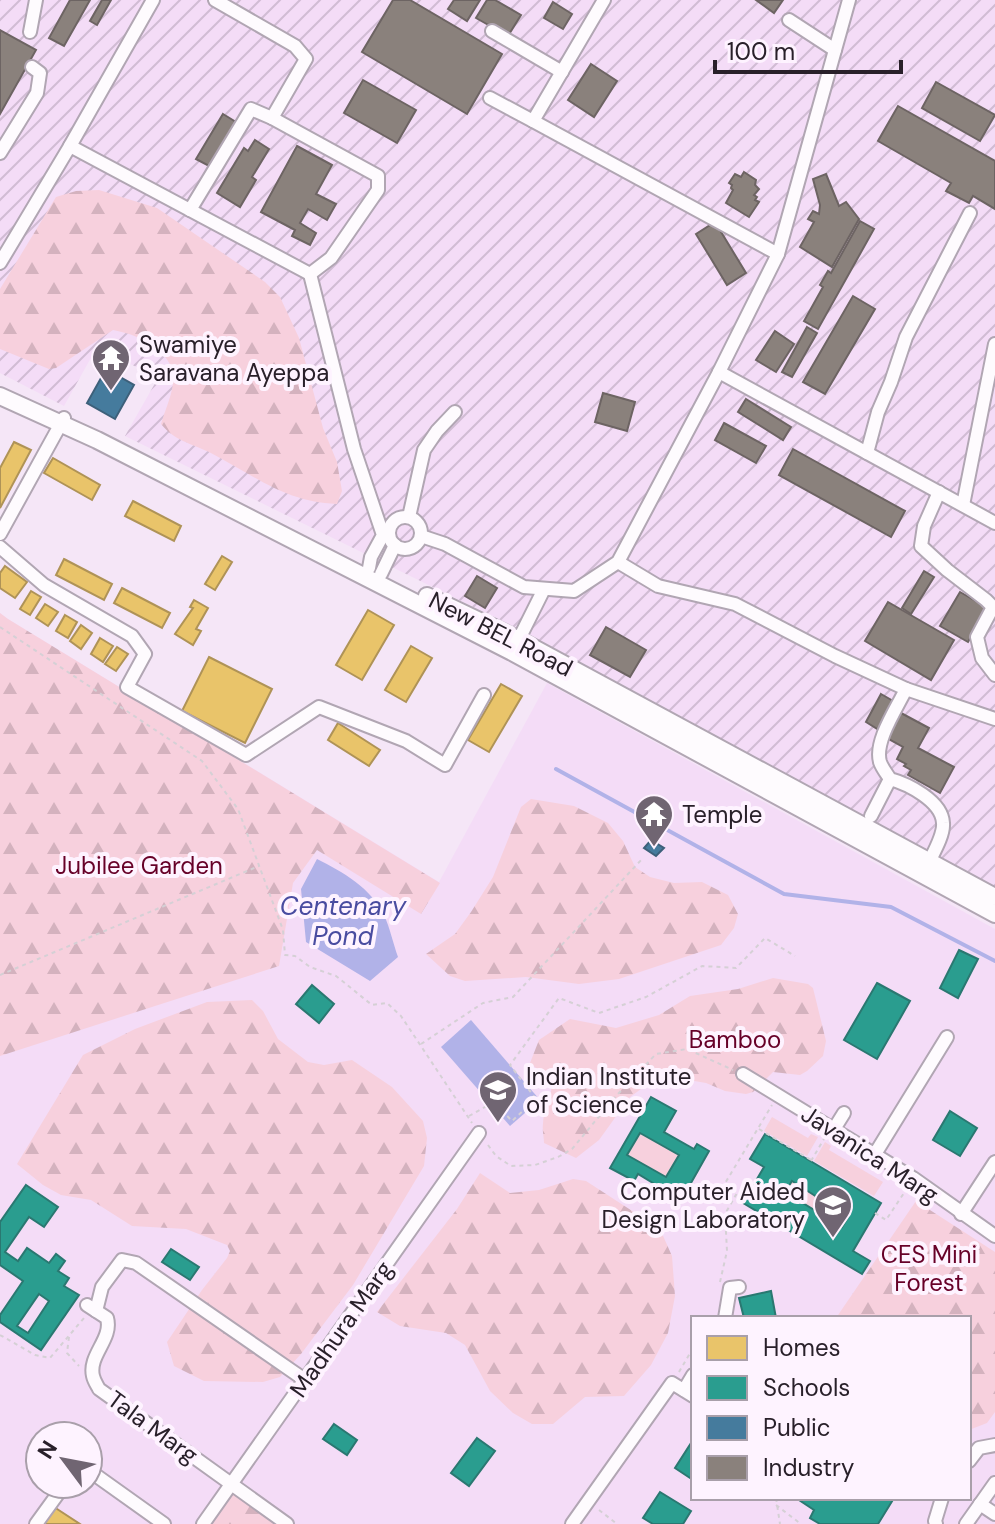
<svg xmlns="http://www.w3.org/2000/svg" width="995" height="1524" font-family="'DM Sans',sans-serif">
	<style>
		.built { fill: #f4dcf7; fill-rule: evenodd }
		.industrial { fill: url(#industrial-furrows) }
		.green { fill: #f7d0dd }
		.forest { fill: url(#forest-firs) }
		.water { fill: #b1b2e8 }
		.homes { fill: #e9c46a; stroke: #af9357; stroke-width: 2 }
		.schools { fill: #2a9d8f; stroke: #2a7871; stroke-width: 2; fill-rule: evenodd }
		.public { fill: #457b9d; stroke: #3d607a; stroke-width: 2 }
		.industry { fill: #8a817c; stroke: #6d6463; stroke-width: 2 }
		.lines { fill: none; stroke-linecap: round; stroke-linejoin: round }
		.stream { stroke: #b1b2e8; stroke-width: 4 }
		.minor-casing { stroke: #b1a6b3; stroke-width: 16 }
		.major-casing { stroke: #b1a6b3; stroke-width: 20 }
		.path { stroke: #d5d0d5; stroke-width: 2; stroke-dasharray: 4 4; stroke-linecap: butt }
		.minor { stroke: #fefbfe; stroke-width: 12 }
		.major { stroke: #fefbfe; stroke-width: 16 }
		.labels { text-anchor: middle; dominant-baseline: central; stroke-width: 8; stroke-linejoin: round; paint-order: stroke }
		.poi-label { font-size: 24px; fill: #29202a; stroke: #fef3ff; text-anchor: start }
		.street-label { font-size: 24px; fill: #29202a; stroke: #fef3ff }
		.park-label { font-size: 24px; fill: #670028; stroke: #fef3ff }
		.water-label { font-size: 26px; font-style: italic; fill: #494ca0; stroke: #fef3ff }
	</style>
	<defs>
		<pattern id="industrial-furrows" width="10" height="10" patternUnits="userSpaceOnUse" patternTransform="scale(2)"><rect width="10" height="10" fill="#f4dcf7"/><path d="M-1 1l2-2M0 10L10 0M9 11l2-2" fill="none" stroke="#d1bcd4"/></pattern>
		<pattern id="forest-firs" width="22" height="20" patternUnits="userSpaceOnUse" patternTransform="scale(2)"><rect width="22" height="20" fill="#f7d0dd"/><path d="M5 1l3.5 6h-7zM16 11l3.5 6h-7z" fill="#d4b2be"/></pattern>
	</defs>
	<rect width="100%" height="100%" fill="#f5e6f7"/>
	<path class="built" d="M0,613l8,6 431,263 108,-199 448,246v595h-995zM693,1318h276v180h-276zM40,1436h48v48h-48z"/>
	<path class="industrial" d="M0,0h995v887l-475,-257 -395,-194 33,-58 -61,-31 -33,59 -64,-33z"/>
	<g class="green">
		<path d="M772,1117l36,21 3,-4 7,3 -11,19 -43,-25z"/>
		<path d="M640,1133l39,22 -13,22 -39,-22z"/>
		<path d="M825,1142l6,4 -2,4 54,32 -9,14 -60,-35z"/>
		<path d="M792,1181l56,36 -6,10 -57,-35z"/>
	</g>
	<g class="forest">
		<path d="M99,190l58,18 108,74 15,15 19,41 24,90 14,34 5,29 -5,13c-53,-2 -83,-29 -128,-52 -19,-9 -34,-11 -48,-28 9,-30 25,-54 -6,-76 -15,-11 -23,-14 -42,-18l-57,38 -7,1 -49,-20v-60l56,-92 20,-6z"/>
		<path d="M0,613l8,6 432,264 -19,31 -104,-64 -24,33 -14,83 -279,90z"/>
		<path d="M531,799l43,7 34,17 15,18 12,26 15,10 24,6 28,-1 26,13 10,19 -4,14 -13,17 -102,34 -40,5 -53,-7 -61,4 -15,-5 -24,-22 29,-20 16,-22 22,-35 28,-70z"/>
		<path d="M773,978l35,6 5,4 13,53 -3,15 -16,15 -7,4 -27,-3 -20,20 -7,2 -21,-3 -19,-8 -23,-4 -35,5 -18,13 -31,43 -23,18 -32,-15c0,-6 -2,-13 -1,-19 3,-36 23,-32 -13,-61l9,-23 31,-21 46,9 43,-13 31,-19 48,-7z"/>
		<path d="M252,1000l11,11 15,28 30,23 16,3 28,-5 40,27 31,34 4,17 -3,28 -71,119 -52,69 -21,23 -17,5 -59,-1 -30,-15 -7,-24 35,-52 25,-32 3,-7 -3,-6 -41,-16 -54,-3 -41,-26 -30,-5 -18,-10 -26,-21 66,-109 52,-26 72,-27z"/>
		<path d="M480,1173l30,20 29,-3 34,-11 13,2 74,48 12,27 3,40 -7,37 -17,32 -27,31 -39,1 -32,27h-21l-19,-11 -23,-22 -25,-46 -19,-12 -46,-7 -23,-14 80,-103z"/>
		<path d="M916,1201l79,51v160l-8,11 -18,7v-112h-133z"/>
		<path d="M231,1484l56,40h-84z"/>
	</g>
	<g class="water">
		<path d="M317,859c26,13 54,29 67,56 6,13 9,28 14,42l-28,24 -64,-39 -5,-53z"/>
		<path d="M471,1020l69,80 -30,26 -69,-79z"/>
	</g>
	<g class="homes">
		<path d="M14,442l17,8 -31,58v-40z"/>
		<path d="M53,458l47,27 -8,15 -48,-27z"/>
		<path d="M133,501l48,25 -7,15 -49,-25z"/>
		<path d="M222,556l10,6 -17,28 -10,-6z"/>
		<path d="M64,559l48,25 -8,16 -48,-25z"/>
		<path d="M5,566l22,16 -12,16 -15,-10v-15z"/>
		<path d="M122,588l48,25 -8,15 -48,-25z"/>
		<path d="M31,591l10,6 -11,18 -10,-6z"/>
		<path d="M194,600l14,8 -12,21 5,2 -8,14 -18,-11 18,-26 -3,-1z"/>
		<path d="M45,604l13,8 -10,14 -12,-8z"/>
		<path d="M368,610l26,15 -32,55 -26,-15z"/>
		<path d="M65,615l12,7 -9,16 -12,-7z"/>
		<path d="M81,625l11,8 -11,16 -11,-8z"/>
		<path d="M100,638l13,8 -10,16 -12,-8z"/>
		<path d="M411,646l21,12 -26,44 -21,-12z"/>
		<path d="M117,647l11,7 -12,17 -11,-7z"/>
		<path d="M209,657l63,32 -27,54 -63,-32z"/>
		<path d="M501,684l21,12 -33,56 -21,-12z"/>
		<path d="M338,723l42,27 -11,16 -41,-26z"/>
		<path d="M54,1507l26,17h-37z"/>
	</g>
	<g class="schools">
		<path d="M959,950l19,9 -20,39 -18,-10z"/>
		<path d="M877,983l33,18 -33,58 -33,-19z"/>
		<path d="M312,985l22,19 -15,19 -23,-19z"/>
		<path d="M651,1097l25,14 -12,21 30,17 3,-5 12,7 -31,55 -21,-11 4,-7 -23,-14 -4,7 -24,-13zM640,1133l39,22 -13,22 -39,-22z"/>
		<path d="M950,1111l27,17 -17,28 -27,-16z"/>
		<path d="M765,1134l116,69 -28,48 17,10 -8,13 -119,-71 21,-36 -14,-8zM792,1181l56,36 -6,10 -57,-35z"/>
		<path d="M26,1185l32,22 -14,20 -15,-10 -24,35 13,9 9,-13 22,15 7,-9 9,7 -7,10 11,7 -5,8 15,9 -38,55 -41,-28v-7l23,-34 -23,-16v-43zM39,1294l10,7 -21,32 -11,-7z"/>
		<path d="M171,1249l28,18 -9,13 -28,-18z"/>
		<path d="M771,1291l5,27h-32l-5,-20z"/>
		<path d="M334,1424l23,16 -10,15 -24,-16z"/>
		<path d="M477,1438l18,13 -26,35 -18,-13z"/>
		<path d="M693,1440v40l-18,-12z"/>
		<path d="M660,1492l31,19 -8,13h-30l-10,-6z"/>
		<path d="M796,1498h98l-16,26h-58l-10,-6 4,-8z"/>
	</g>
	<g class="public">
		<path d="M106,369l28,16 -19,34 -28,-16z"/>
		<path d="M651,840l13,8 -8,8 -12,-8z"/>
	</g>
	<g class="industry">
		<path d="M70,0h20l-26,46 -15,-8z"/>
		<path d="M102,0h9l-14,25 -7,-4z"/>
		<path d="M393,0h17l92,54 -35,60 -105,-62z"/>
		<path d="M454,0h26l-13,21 -19,-12z"/>
		<path d="M487,0h8l26,15 -13,21 -32,-18z"/>
		<path d="M756,0h27l-9,13z"/>
		<path d="M553,2l19,12 -9,15 -19,-11z"/>
		<path d="M0,30l36,20 -36,64z"/>
		<path d="M591,64l26,17 -23,36 -26,-17z"/>
		<path d="M363,80l53,30 -19,33 -53,-30z"/>
		<path d="M936,82l59,33 -15,26 -58,-33z"/>
		<path d="M898,106l97,55v48l-22,-13 -4,7 -23,-12 5,-8 -73,-42z"/>
		<path d="M223,114l13,8 -27,44 -13,-7z"/>
		<path d="M255,140l14,9 -17,28 4,3 -16,27 -23,-14 27,-45 4,3z"/>
		<path d="M297,146l35,19 -16,29 20,10 -9,16 -19,-11 -8,14 16,10 -6,12 -18,-9 3,-6 -34,-18z"/>
		<path d="M744,172l12,8 -1,5 4,4 -5,6 3,2 -2,3 4,2 -10,15 -23,-14 7,-13 -2,-2 1,-3 -3,-2 6,-9 6,3z"/>
		<path d="M826,174l13,32 7,-4 13,17 -27,48 -32,-20 14,-25 -6,-3 5,-8 6,3 1,-9 -7,-26z"/>
		<path d="M860,221l14,8 -56,100 -14,-8 19,-34 -3,-2 8,-14 3,2z"/>
		<path d="M715,222l31,51 -19,12 -31,-51z"/>
		<path d="M853,296l22,13 -50,85 -22,-12z"/>
		<path d="M807,327l10,6 -25,44 -10,-5z"/>
		<path d="M775,331l19,13 -18,28 -20,-12z"/>
		<path d="M603,393l32,9 -8,29 -32,-9z"/>
		<path d="M746,399l45,28 -8,13 -45,-28z"/>
		<path d="M724,423l42,23 -10,17 -41,-23z"/>
		<path d="M793,449l112,62 -14,26 -112,-62z"/>
		<path d="M924,571l10,6 -23,37 -9,-6z"/>
		<path d="M477,576l20,12 -12,20 -20,-12z"/>
		<path d="M960,592l28,16 -20,34 -28,-16z"/>
		<path d="M888,602l66,38 -23,40 -66,-39z"/>
		<path d="M606,627l40,23 -16,27 -40,-22z"/>
		<path d="M881,694l14,8 -16,28 -13,-8z"/>
		<path d="M901,713l28,15 -11,20 36,19 -14,26 -32,-18 3,-5 -7,-4 2,-2 -9,-5 6,-12 -16,-9z"/>
	</g>
	<g class="lines">
		<path class="stream" d="M556,769l228,125 107,13 104,54"/>
		<defs>
			<g id="minor">
				<path d="M789,20l46,30"/>
				<path d="M492,31l70,41"/>
				<path d="M30,32l6,-32"/>
				<path d="M490,98l43,23"/>
				<path d="M70,146l240,128 21,-16 47,-68v-14l-106,-58 34,-59 -11,-13 -80,-46"/>
				<path d="M0,153l37,-60 3,-20 -8,-6"/>
				<path d="M190,210l61,-101 21,9"/>
				<path d="M778,254l71,-254"/>
				<path d="M0,263l70,-117 83,-146"/>
				<path d="M310,274l44,175 29,86 -12,22 -2,11"/>
				<path d="M719,372l276,151"/>
				<path d="M867,453l11,-41 13,-30 15,-45 64,-124"/>
				<path d="M939,492l-15,34 -3,20 26,24 39,30 7,7 -16,30 5,21 13,17"/>
				<path d="M963,505l32,-161"/>
				<path d="M409,517l15,-67 13,-19 18,-19"/>
				<circle cx="405" cy="533" r="16"/>
				<path d="M0,534l64,-116"/>
				<path d="M421,536l24,8 79,43 50,4 44,-29 101,-190 59,-118 -245,-133 71,-121"/>
				<path d="M0,547l44,38 88,51 13,18 -18,33 119,68 73,-48 87,34 39,24 39,-70"/>
				<path d="M618,562l40,24 77,18 100,52 71,33c-9,19 -32,52 -26,73 2,6 7,12 10,17 18,5 52,22 53,44 1,11 -8,27 -13,37"/>
				<path d="M381,574l14,-29"/>
				<path d="M516,645l28,-56"/>
				<path d="M906,689l89,30"/>
				<path d="M871,816l19,-37"/>
				<path d="M743,1074l170,104 82,58"/>
				<path d="M834,1129l10,-16"/>
				<path d="M875,1154l72,-117"/>
				<path d="M961,1214l34,-52"/>
				<path d="M87,1305l20,13c6,21 -19,37 -14,58 1,5 4,9 6,13l188,135"/>
				<path d="M96,1311l6,-24 20,-27 14,3 169,117"/>
				<path d="M725,1318l5,-30 9,-1"/>
				<path d="M684,1390l9,-15"/>
				<path d="M969,1461l10,-13 16,-3"/>
				<path d="M88,1475l6,-1 70,50"/>
				<path d="M980,1504l15,10"/>
				<path d="M36,1524l29,-40"/>
				<path d="M203,1524l276,-391"/>
				<path d="M572,1524l100,-141 21,13"/>
				<path d="M936,1524l-1,-3 7,-23"/>
				<path d="M966,1524l29,-41"/>
			</g>
			<g id="major">
				<path d="M0,396l97,44 415,212 483,262"/>
				<path d="M427,596l92,44 476,257"/>
			</g>
		</defs>
		<use href="#minor" class="minor-casing"/>
		<use href="#major" class="major-casing"/>
		<g class="path">
			<path d="M0,627l202,134 36,48 45,121 2,25 10,1 15,11 26,9 36,29 15,-2 14,13 71,107"/>
			<path d="M0,975l259,-109"/>
			<path d="M421,1044l62,-41 30,-6 130,-139"/>
			<path d="M469,1116l25,-14 18,19 24,-22 -26,-34 49,-67 40,15 47,-16 56,-31 34,2 29,-30 30,18"/>
			<path d="M759,1129l52,31"/>
			<path d="M488,1145l8,11 15,10 24,-1 23,-8 14,-8 44,-53 40,-42 31,-5 46,21"/>
			<path d="M811,1161l13,-22"/>
			<path d="M875,1213l11,7 20,-30"/>
			<path d="M720,1282l7,-31 -2,-37 12,-21 -13,-8 48,-80"/>
			<path d="M0,1335l35,20 15,3 34,-40"/>
			<path d="M69,1337l-2,16 12,13"/>
			<path d="M679,1372l14,-24"/>
			<path d="M776,1498l4,26"/>
			<path d="M776,1505l25,19"/>
			<path d="M599,1510l18,14"/>
		</g>
		<use href="#minor" class="minor"/>
		<use href="#major" class="major"/>
	</g>
	<defs>
		<symbol id="temple-pin" viewBox="-11 -11 22 30"><path d="M0 17L-7.5 6A9.5 9.5 0 1 1 7.5 6Z" fill="#706572" stroke="#fef3ff"/><path d="M0-6L5-2H3V0L6.5 2.5H4V6H1.5V3h-3V6H-4V2.5H-6.5L-3 0V-2H-5Z" fill="#fff"/></symbol>
		<symbol id="university-pin" viewBox="-11 -11 22 30"><path d="M0 17L-7.5 6A9.5 9.5 0 1 1 7.5 6Z" fill="#706572" stroke="#fef3ff"/><path d="M0-5L7-2L0 1L-7-2ZM-4 1L0 2.5L4 1V4Q0 6-4 4Z" fill="#fff"/></symbol>
	</defs>
	<g fill-rule="evenodd">
		<use href="#temple-pin" x="89" y="336" width="44" height="60"/>
		<use href="#temple-pin" x="632" y="792" width="44" height="60"/>
		<use href="#university-pin" x="476" y="1068" width="44" height="60"/>
		<use href="#university-pin" x="811" y="1183" width="44" height="60"/>
	</g>
	<g class="labels">
		<g class="poi-label">
			<text x="139" y="344">Swamiye<tspan x="139" dy="28">Saravana Ayeppa</tspan></text>
			<text x="682" y="814">Temple</text>
			<text x="526" y="1076">Indian Institute<tspan x="526" dy="28">of Science</tspan></text>
			<text x="805" y="1191" text-anchor="end">Computer Aided<tspan x="805" dy="28">Design Laboratory</tspan></text>
		</g>
		<g class="street-label">
			<text transform="translate(501 634) rotate(27)">New BEL Road</text>
			<text transform="translate(870 1154) rotate(33)">Javanica Marg</text>
			<text transform="translate(341 1329) rotate(-55)">Madhura Marg</text>
			<text transform="translate(153 1427) rotate(36)">Tala Marg</text>
		</g>
		<g class="park-label">
			<text x="139" y="865">Jubilee Garden</text>
			<text x="735" y="1039">Bamboo</text>
			<text x="929" y="1254">CES Mini<tspan x="929" dy="28">Forest</tspan></text>
		</g>
		<g class="water-label">
			<text x="343" y="906">Centenary<tspan x="343" dy="30">Pond</tspan></text>
		</g>
	</g>
	<rect x="691" y="1316" width="280" height="184" fill="#fef3ff" stroke="#a99faa" stroke-width="2"/>
	<rect x="707" y="1336" width="40" height="24" fill="#e9c46a" stroke="#a99faa" stroke-width="2"/>
	<text x="763" y="1356" font-size="24" fill="#29202a">Homes</text>
	<rect x="707" y="1376" width="40" height="24" fill="#2a9d8f" stroke="#a99faa" stroke-width="2"/>
	<text x="763" y="1396" font-size="24" fill="#29202a">Schools</text>
	<rect x="707" y="1416" width="40" height="24" fill="#457b9d" stroke="#a99faa" stroke-width="2"/>
	<text x="763" y="1436" font-size="24" fill="#29202a">Public</text>
	<rect x="707" y="1456" width="40" height="24" fill="#8a817c" stroke="#a99faa" stroke-width="2"/>
	<text x="763" y="1476" font-size="24" fill="#29202a">Industry</text>
	<g transform="translate(64 1460) rotate(302)"><circle r="38" fill="#fef3ff" stroke="#a99faa" stroke-width="2"/>
	<path d="M0-6L14 30L0 20L-14 30Z" fill="#706572"/>
	<text y="-12" font-size="22" font-weight="bold" text-anchor="middle" fill="#29202a">N</text>
	</g>
	<path d="M715 60v12h186v-12" fill="none" stroke="#29202a" stroke-width="4"/>
	<text x="727" y="60" font-size="24" fill="#29202a" stroke="#fef3ff" stroke-width="6" paint-order="stroke">100 m</text>
</svg>
